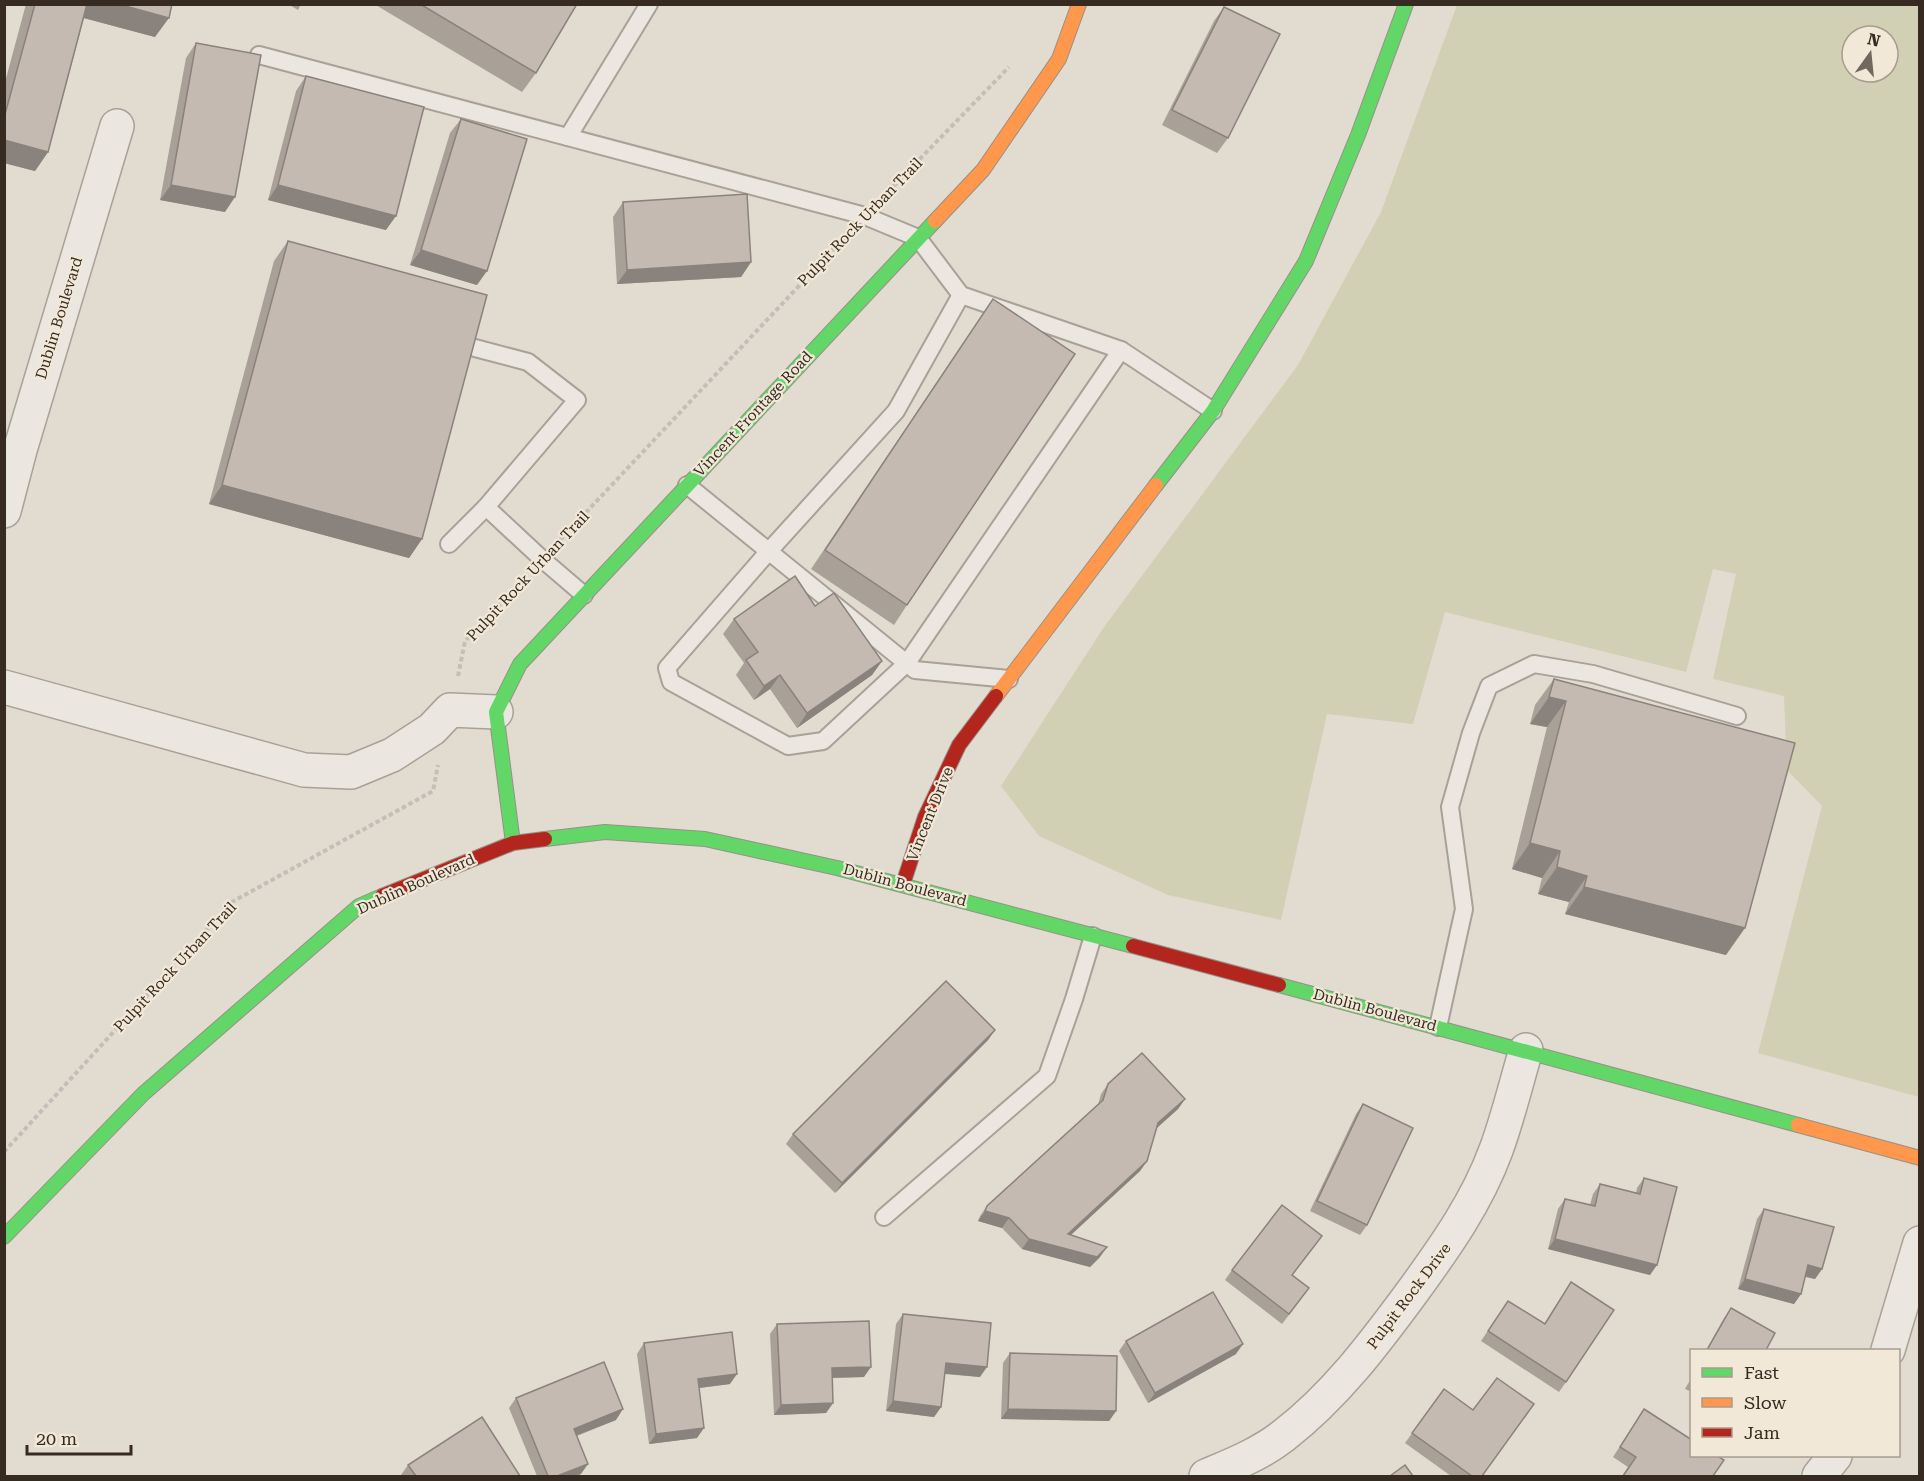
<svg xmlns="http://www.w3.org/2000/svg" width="1924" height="1481" font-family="'Roboto Serif',serif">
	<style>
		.green { fill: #d2d0b4; fill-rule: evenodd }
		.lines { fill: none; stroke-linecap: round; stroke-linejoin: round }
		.lane-casing { stroke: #a8a198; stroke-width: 20 }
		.street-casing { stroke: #a8a198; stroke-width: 36 }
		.fast-casing { stroke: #979088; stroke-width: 16 }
		.slow-casing { stroke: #979088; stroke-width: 16 }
		.jam-casing { stroke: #979088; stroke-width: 16 }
		.path { stroke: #c3beb7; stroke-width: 4; stroke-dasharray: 4.5 3; stroke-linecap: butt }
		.lane { stroke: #ebe7e0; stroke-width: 16 }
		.street { stroke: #ebe7e0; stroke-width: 33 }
		.fast { stroke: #63d668; stroke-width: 14 }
		.slow { stroke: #ff974d; stroke-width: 14 }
		.jam { stroke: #b3261e; stroke-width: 14 }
		.wall { fill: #a9a098 }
		.shaded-wall { fill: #8a827c }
		.building { fill: #c5bab1; stroke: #8a827c; stroke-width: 1.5 }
		.labels { text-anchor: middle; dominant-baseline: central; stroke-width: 4.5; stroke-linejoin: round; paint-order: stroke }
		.street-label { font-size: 15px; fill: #362a21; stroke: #f2e8d7 }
	</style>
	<rect width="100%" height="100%" fill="#e2dbd0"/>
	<path class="green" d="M1457,5h462v1092l-161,-44 64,-247 -35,-36 -3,-74 -71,-17 23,-105 -23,-5 -27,103 -241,-60 -32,112 -86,-10 -46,206 -113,-25 -129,-59 -38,-50 103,-159 194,-262 83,-153zM1852,36h36v36h-36z"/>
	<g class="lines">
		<defs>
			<g id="lane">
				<path d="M259,55l606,161 53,22 43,57 160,55 92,61"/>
				<path d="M568,137l81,-133"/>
				<path d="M961,295l-65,116 -127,140 -102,117 4,14 117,64 35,-5 84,-78 214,-313"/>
				<path d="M475,348l53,14 49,38 -91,107 56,52 42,36"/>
				<path d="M687,485l228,185 94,9"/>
				<path d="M449,544l37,-37"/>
				<path d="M1438,1027l26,-118 -14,-102 21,-74 18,-47 45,-22 59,10 144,42"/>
				<path d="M884,1217l163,-141 27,-77 19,-63"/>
			</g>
			<g id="street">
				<path d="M4,511l16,-61 97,-324"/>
				<path d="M4,687l300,83 47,2 41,-17 40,-26 18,-19 46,2"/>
				<path d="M1888,1350l32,-107"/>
				<path d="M1206,1476c26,-11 54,-22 77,-40 52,-40 91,-92 130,-145 32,-44 64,-89 83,-141 12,-32 20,-67 30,-100"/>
				<path d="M1819,1476l16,-20"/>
			</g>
			<g id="fast">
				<path d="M1156,485l57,-74 93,-150 52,-126 48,-131"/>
				<path d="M545,839l60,-7 100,7 132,29 296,78"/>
				<path d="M513,843l-17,-131 24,-48 415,-443"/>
				<path d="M1279,985l519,140"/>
				<path d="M4,1237l139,-143 216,-188 23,-10"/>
			</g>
			<g id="slow">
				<path d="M935,221l48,-51 76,-111 20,-55"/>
				<path d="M996,696l160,-211"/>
				<path d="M1798,1125l122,33"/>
			</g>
			<g id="jam">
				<path d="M903,884l22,-67 34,-72 37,-49"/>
				<path d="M382,896l131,-53 32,-4"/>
				<path d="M1133,946l146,39"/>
			</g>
		</defs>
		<use href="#lane" class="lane-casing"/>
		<use href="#street" class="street-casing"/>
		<use href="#fast" class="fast-casing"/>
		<use href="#slow" class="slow-casing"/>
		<use href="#jam" class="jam-casing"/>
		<g class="path">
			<path d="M883,197l126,-130"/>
			<path d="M560,540l285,-303"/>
			<path d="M458,676l7,-35 59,-62"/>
			<path d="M4,1152l228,-250 201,-111 5,-26"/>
		</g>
		<use href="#lane" class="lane"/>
		<use href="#street" class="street"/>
		<use href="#fast" class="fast"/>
		<use href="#slow" class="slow"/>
		<use href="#jam" class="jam"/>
	</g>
	<g class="wall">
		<path d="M26,4h146l-17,33 -71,-19 -36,134 -13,19 -31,-8v-77z"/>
		<path d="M288,4h13l-3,6z"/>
		<path d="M374,4h203l-41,69 -14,19z"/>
		<path d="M1224,7l4,131 -11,15 -55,-28 52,-104z"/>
		<path d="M196,43l29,169 -65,-12 26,-142z"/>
		<path d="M306,76l80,154 -118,-30 28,-109z"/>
		<path d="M461,119l16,166 -67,-20 40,-132z"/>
		<path d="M623,202l128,60 -10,15 -124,7 -4,-67z"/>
		<path d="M288,241l134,298 -13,19 -200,-54 65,-243z"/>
		<path d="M993,299l-86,306 -13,20 -83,-56z"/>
		<path d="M815,606l67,55 -10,14 -75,53 -27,-39 -16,11 -18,-25 8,-12 -21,-29 11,-15z"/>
		<path d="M1554,679l172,276 -161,-41 4,-12 -31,-8 4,-16 -30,-9 35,-142 -17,-3 5,-19z"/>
		<path d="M995,1030l-7,10 -153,153 -49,-49 7,-10z"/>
		<path d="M1108,1084l77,15 -7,10 -21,19 -10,33 -7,10 -69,64 29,22 -10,10 -68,-18 -20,-21 -24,-7 2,-5 7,-10 111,-101 3,-11z"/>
		<path d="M1363,1104l4,121 -7,10 -50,-24 46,-97z"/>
		<path d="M1644,1178l6,97 -102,-26 10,-40 7,-10 25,6 3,-11 7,-10 36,9 1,-5z"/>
		<path d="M1764,1209l58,60 -7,10 -10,-2 -4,17 -7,10 -56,-15 19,-70z"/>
		<path d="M1315,1246l-23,29 10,23 -20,26 -57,-44 7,-10z"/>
		<path d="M1571,1282l-5,100 -7,10 -78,-51 27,-40 36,23z"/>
		<path d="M1731,1308l35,42h-60l18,-32z"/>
		<path d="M903,1314l77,63 -36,-3 -3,33 -7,10 -48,-6 10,-87z"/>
		<path d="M777,1324l87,53 -32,1 1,25 -7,10 -52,2 -4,-81z"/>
		<path d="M1126,1341l110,13 -88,49 -29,-52z"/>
		<path d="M644,1343l86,41 -31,4 -2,50 -48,6 -12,-90z"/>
		<path d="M1010,1353l106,58 -7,10 -108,-2 2,-56z"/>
		<path d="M1692,1377v15l-7,-3z"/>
		<path d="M1444,1389l38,87h-31l-46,-33z"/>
		<path d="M516,1398l100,22 -39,16 4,38 -6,2h-38l-28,-68z"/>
		<path d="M1644,1409l69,67h-91l6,-9 -15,-10z"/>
		<path d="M408,1465l112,11h-118l-1,-1z"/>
	</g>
	<g class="shaded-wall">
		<path d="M84,4h34l51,14 -14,19 -79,-21z"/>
		<path d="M4,140l44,12 -13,19 -31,-8z"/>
		<path d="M171,185l64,12 -10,15 -65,-12z"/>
		<path d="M278,185l118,31 -10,14 -118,-30z"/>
		<path d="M421,250l66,21 -10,14 -67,-20z"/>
		<path d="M751,262l-10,15 -124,7 10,-14z"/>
		<path d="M222,485l200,54 -13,19 -200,-54z"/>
		<path d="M882,661l-10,14 -75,53 10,-15z"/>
		<path d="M780,675l-10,14 -16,11 10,-14z"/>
		<path d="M1549,697l17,4 -19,26 -17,-3z"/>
		<path d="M1530,843l30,8 -18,27 -30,-9z"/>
		<path d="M1557,867l30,9 -18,26 -31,-8z"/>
		<path d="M1584,887l161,41 -19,27 -161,-41z"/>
		<path d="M995,1030l-7,10 -153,153 7,-10z"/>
		<path d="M1185,1099l-7,10 -27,24 7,-10z"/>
		<path d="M1147,1161l-7,10 -79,73 7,-10z"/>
		<path d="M985,1211l24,7 -7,10 -24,-7z"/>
		<path d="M1029,1239l78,8 -7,10 -10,10 -68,-18z"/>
		<path d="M1555,1239l102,26 -7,10 -102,-26z"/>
		<path d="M1808,1265l14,4 -7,10 -14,-4z"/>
		<path d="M1745,1279l56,15 -7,10 -56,-15z"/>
		<path d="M1243,1344l-7,10 -88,49 7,-10z"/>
		<path d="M946,1363l41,4 -7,10 -41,-4z"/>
		<path d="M871,1367l-7,10 -39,1 7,-10z"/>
		<path d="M737,1374l-7,10 -39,5 7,-10z"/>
		<path d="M893,1401l48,6 -7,10 -48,-6z"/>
		<path d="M833,1403l-7,10 -52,2 7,-10z"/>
		<path d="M623,1409l-7,11 -49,19 7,-10z"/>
		<path d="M1008,1409l108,2 -7,10 -108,-2z"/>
		<path d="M704,1428l-7,10 -48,6 7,-10z"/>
		<path d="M588,1464l-7,10 -6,2h-18z"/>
	</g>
	<g class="building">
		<path d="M35,4h52l-39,148 -44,-12v-22z"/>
		<path d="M118,4h54l-3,14z"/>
		<path d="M420,4h157l-41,69z"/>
		<path d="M1224,7l56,27 -52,104 -56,-28z"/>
		<path d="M196,43l65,12 -26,142 -64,-12z"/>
		<path d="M306,76l118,31 -28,109 -118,-31z"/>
		<path d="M461,119l66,20 -40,132 -66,-21z"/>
		<path d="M747,194l4,68 -124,8 -4,-68z"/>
		<path d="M288,241l199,54 -65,244 -200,-54z"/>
		<path d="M993,299l82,55 -168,251 -82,-55z"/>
		<path d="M795,576l20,30 19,-13 48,68 -75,52 -27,-38 -16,11 -18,-26 12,-8 -24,-33z"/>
		<path d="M1554,679l241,64 -50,185 -161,-41 3,-11 -30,-9 3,-16 -30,-8 36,-142 -17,-4z"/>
		<path d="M946,981l49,49 -153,153 -49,-49z"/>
		<path d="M1142,1053l43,46 -27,24 -11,38 -79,73 39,13 -10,10 -68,-18 -20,-21 -24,-7 2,-5 116,-106 5,-16z"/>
		<path d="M1363,1104l50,24 -46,97 -50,-24z"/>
		<path d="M1644,1178l33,9 -20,78 -102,-26 10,-40 30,7 5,-22 40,10z"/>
		<path d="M1282,1205l40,31 -30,39 17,13 -20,26 -57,-44z"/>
		<path d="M1764,1209l70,18 -12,42 -14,-4 -7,29 -56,-15z"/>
		<path d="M1571,1282l43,28 -48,72 -78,-51 20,-30 37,23z"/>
		<path d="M1213,1292l30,52 -88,49 -29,-52z"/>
		<path d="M1731,1308l44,25 -9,17h-59z"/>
		<path d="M903,1314l88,9 -4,44 -41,-4 -5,44 -48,-6z"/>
		<path d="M869,1321l2,46 -39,1 1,35 -52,2 -4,-81z"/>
		<path d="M732,1332l5,42 -39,5 6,49 -48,6 -12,-91z"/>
		<path d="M1010,1353l107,3 -1,55 -108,-2z"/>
		<path d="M604,1362l19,47 -49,20 14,35 -31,12h-9l-32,-78z"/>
		<path d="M1497,1378l37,26 -52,72h-10l-60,-43 32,-44 29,21z"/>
		<path d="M1644,1409l48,31v15h24l8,5 -11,16h-90l13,-19 -16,-10z"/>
		<path d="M482,1417l38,59h-104l-8,-11z"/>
		<path d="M1405,1465l8,11h-23z"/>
	</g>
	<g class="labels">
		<g class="street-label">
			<text transform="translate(860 222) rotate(-46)">Pulpit Rock Urban Trail</text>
			<text transform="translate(59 318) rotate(-73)">Dublin Boulevard</text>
			<text transform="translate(753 414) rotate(-47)">Vincent Frontage Road</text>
			<text transform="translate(528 576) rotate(-47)">Pulpit Rock Urban Trail</text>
			<text transform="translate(930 814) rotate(-68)">Vincent Drive</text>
			<text transform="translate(416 884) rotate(-24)">Dublin Boulevard</text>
			<text transform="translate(905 885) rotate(15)">Dublin Boulevard</text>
			<text transform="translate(175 967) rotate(-47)">Pulpit Rock Urban Trail</text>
			<text transform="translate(1375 1010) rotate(15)">Dublin Boulevard</text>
			<text transform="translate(1409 1296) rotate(-53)">Pulpit Rock Drive</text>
		</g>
	</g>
	<rect width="1924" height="1481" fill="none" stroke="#362a21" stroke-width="12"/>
	<rect x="1690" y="1349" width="210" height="108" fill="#f2e8d7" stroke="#a79c8e" stroke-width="1.5"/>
	<rect x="1702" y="1368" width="30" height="9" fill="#63d668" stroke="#a79c8e" stroke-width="1.5"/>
	<text x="1744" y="1379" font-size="18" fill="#362a21">Fast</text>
	<rect x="1702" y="1398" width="30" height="9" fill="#ff974d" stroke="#a79c8e" stroke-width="1.5"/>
	<text x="1744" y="1409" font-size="18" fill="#362a21">Slow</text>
	<rect x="1702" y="1428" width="30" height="9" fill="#b3261e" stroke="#a79c8e" stroke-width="1.5"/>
	<text x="1744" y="1439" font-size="18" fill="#362a21">Jam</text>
	<g transform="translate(1870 54) rotate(15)"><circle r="28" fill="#f2e8d7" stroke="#a79c8e" stroke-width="1.5"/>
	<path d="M0-4.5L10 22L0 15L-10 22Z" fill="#72685e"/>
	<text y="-9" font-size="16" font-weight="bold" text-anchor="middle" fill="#362a21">N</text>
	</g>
	<path d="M27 1445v9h104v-9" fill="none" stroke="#362a21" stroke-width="3"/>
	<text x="36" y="1445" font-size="18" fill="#362a21" stroke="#f2e8d7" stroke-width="4.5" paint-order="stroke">20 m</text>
</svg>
